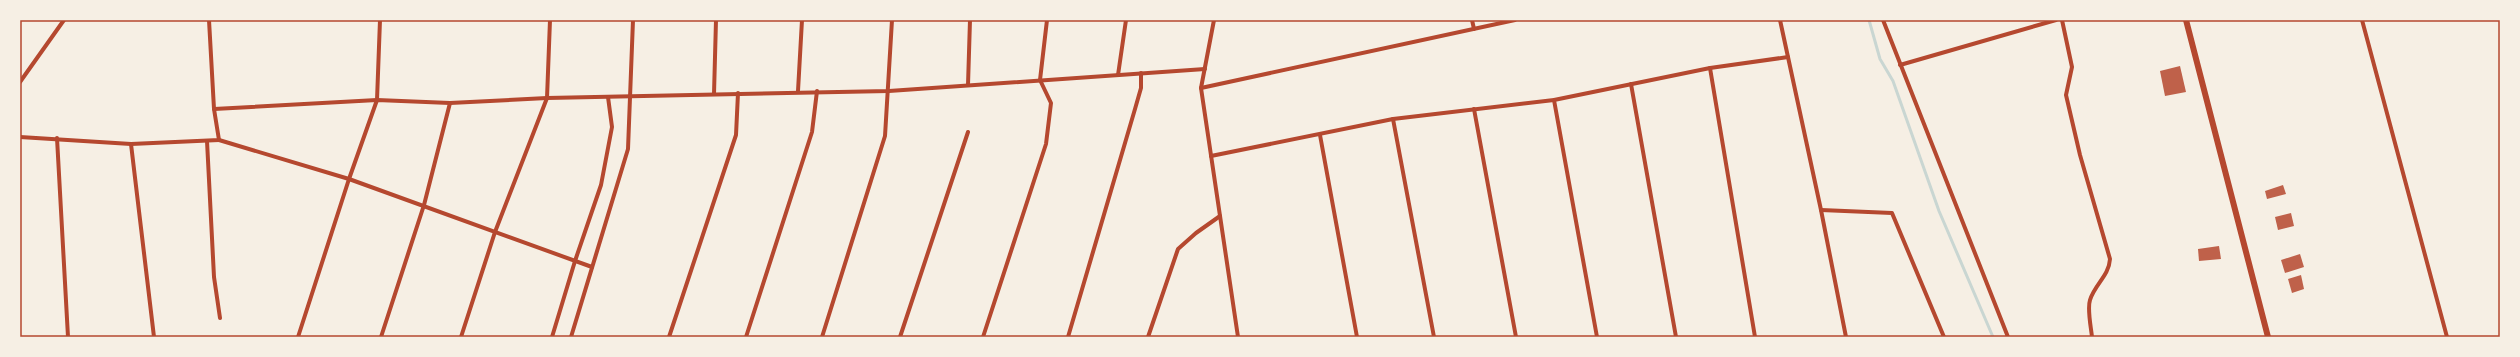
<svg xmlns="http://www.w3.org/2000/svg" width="2520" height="357" font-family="'Noto Sans',sans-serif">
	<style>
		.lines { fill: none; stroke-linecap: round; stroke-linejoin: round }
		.stream { stroke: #c9d6d2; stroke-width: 3 }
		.building { fill: #bf614a }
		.minor { stroke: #b5482f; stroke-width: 4 }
		.secondary { stroke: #b5482f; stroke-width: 6 }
		.neatline { fill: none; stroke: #b5482f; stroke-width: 1.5 }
	</style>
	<rect width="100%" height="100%" fill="#f6efe4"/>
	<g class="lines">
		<path class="stream" d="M1869,20l11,39 13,22 46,130 54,126"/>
	</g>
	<g class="building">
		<path d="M2180,66l6,26 -21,4 -5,-25z"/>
		<path d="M2283,185l3,9 -19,5 -2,-8z"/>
		<path d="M2291,213l3,13 -16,4 -3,-13z"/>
		<path d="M2219,246l2,13 -22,2 -1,-12z"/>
		<path d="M2300,254l4,13 -19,6 -4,-13z"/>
		<path d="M2301,275l3,14 -12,4 -4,-14z"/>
	</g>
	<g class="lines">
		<g class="minor">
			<path d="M1214,20l-13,68 37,249"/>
			<path d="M1472,20l2,9"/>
			<path d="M1780,20l41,190 25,127"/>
			<path d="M1883,20l125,317"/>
			<path d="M2062,20l10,47 -6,28 14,60 30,104c-1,17 -15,25 -20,41 -3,9 1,27 2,37"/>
			<path d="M2362,20l85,317"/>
			<path d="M1900,65l156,-45"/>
			<path d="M1710,68l45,269"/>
			<path d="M1118,75l8,-55"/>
			<path d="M20,82l44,-62"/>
			<path d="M1631,84l45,253"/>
			<path d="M968,85l2,-65"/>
			<path d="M1201,88l314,-68"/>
			<path d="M798,91l4,-71"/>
			<path d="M714,94l2,-74"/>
			<path d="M1554,100l43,237"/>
			<path d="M214,109l163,-9 73,3 97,-5 342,-7 316,-22"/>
			<path d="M1474,109l42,228"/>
			<path d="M1393,119l41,218"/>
			<path d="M1320,135l37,202"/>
			<path d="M20,137l111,7 88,-4 -5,-31 -5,-89"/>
			<path d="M57,138l11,199"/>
			<path d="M219,140l130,39 243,88"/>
			<path d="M207,141l7,136 6,41"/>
			<path d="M131,144l23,193"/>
			<path d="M1211,156l182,-37 161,-19 156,-32 78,-11"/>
			<path d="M1821,210l71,3 52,124"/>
			<path d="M298,337l51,-158 28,-79 3,-80"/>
			<path d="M381,337l43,-132 26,-102"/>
			<path d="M461,337l34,-105 52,-134 3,-78"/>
			<path d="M552,337l23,-76 26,-76 11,-58 -4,-30"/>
			<path d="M571,337l57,-188 5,-129"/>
			<path d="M669,337l67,-202 2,-42"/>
			<path d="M746,337l66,-205 5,-41"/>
			<path d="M822,337l63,-201 7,-116"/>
			<path d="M900,337l68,-205"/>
			<path d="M983,337l63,-193 5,-41 -11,-23 7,-60"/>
			<path d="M1068,337l67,-228 6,-21v-15"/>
			<path d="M1148,337l30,-88 18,-16 24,-17"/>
		</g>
		<path class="secondary" d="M2186,20l82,317"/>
	</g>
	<rect width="2520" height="357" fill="none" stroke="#f6efe4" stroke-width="42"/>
	<rect x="21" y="21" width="2478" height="315" class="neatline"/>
</svg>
